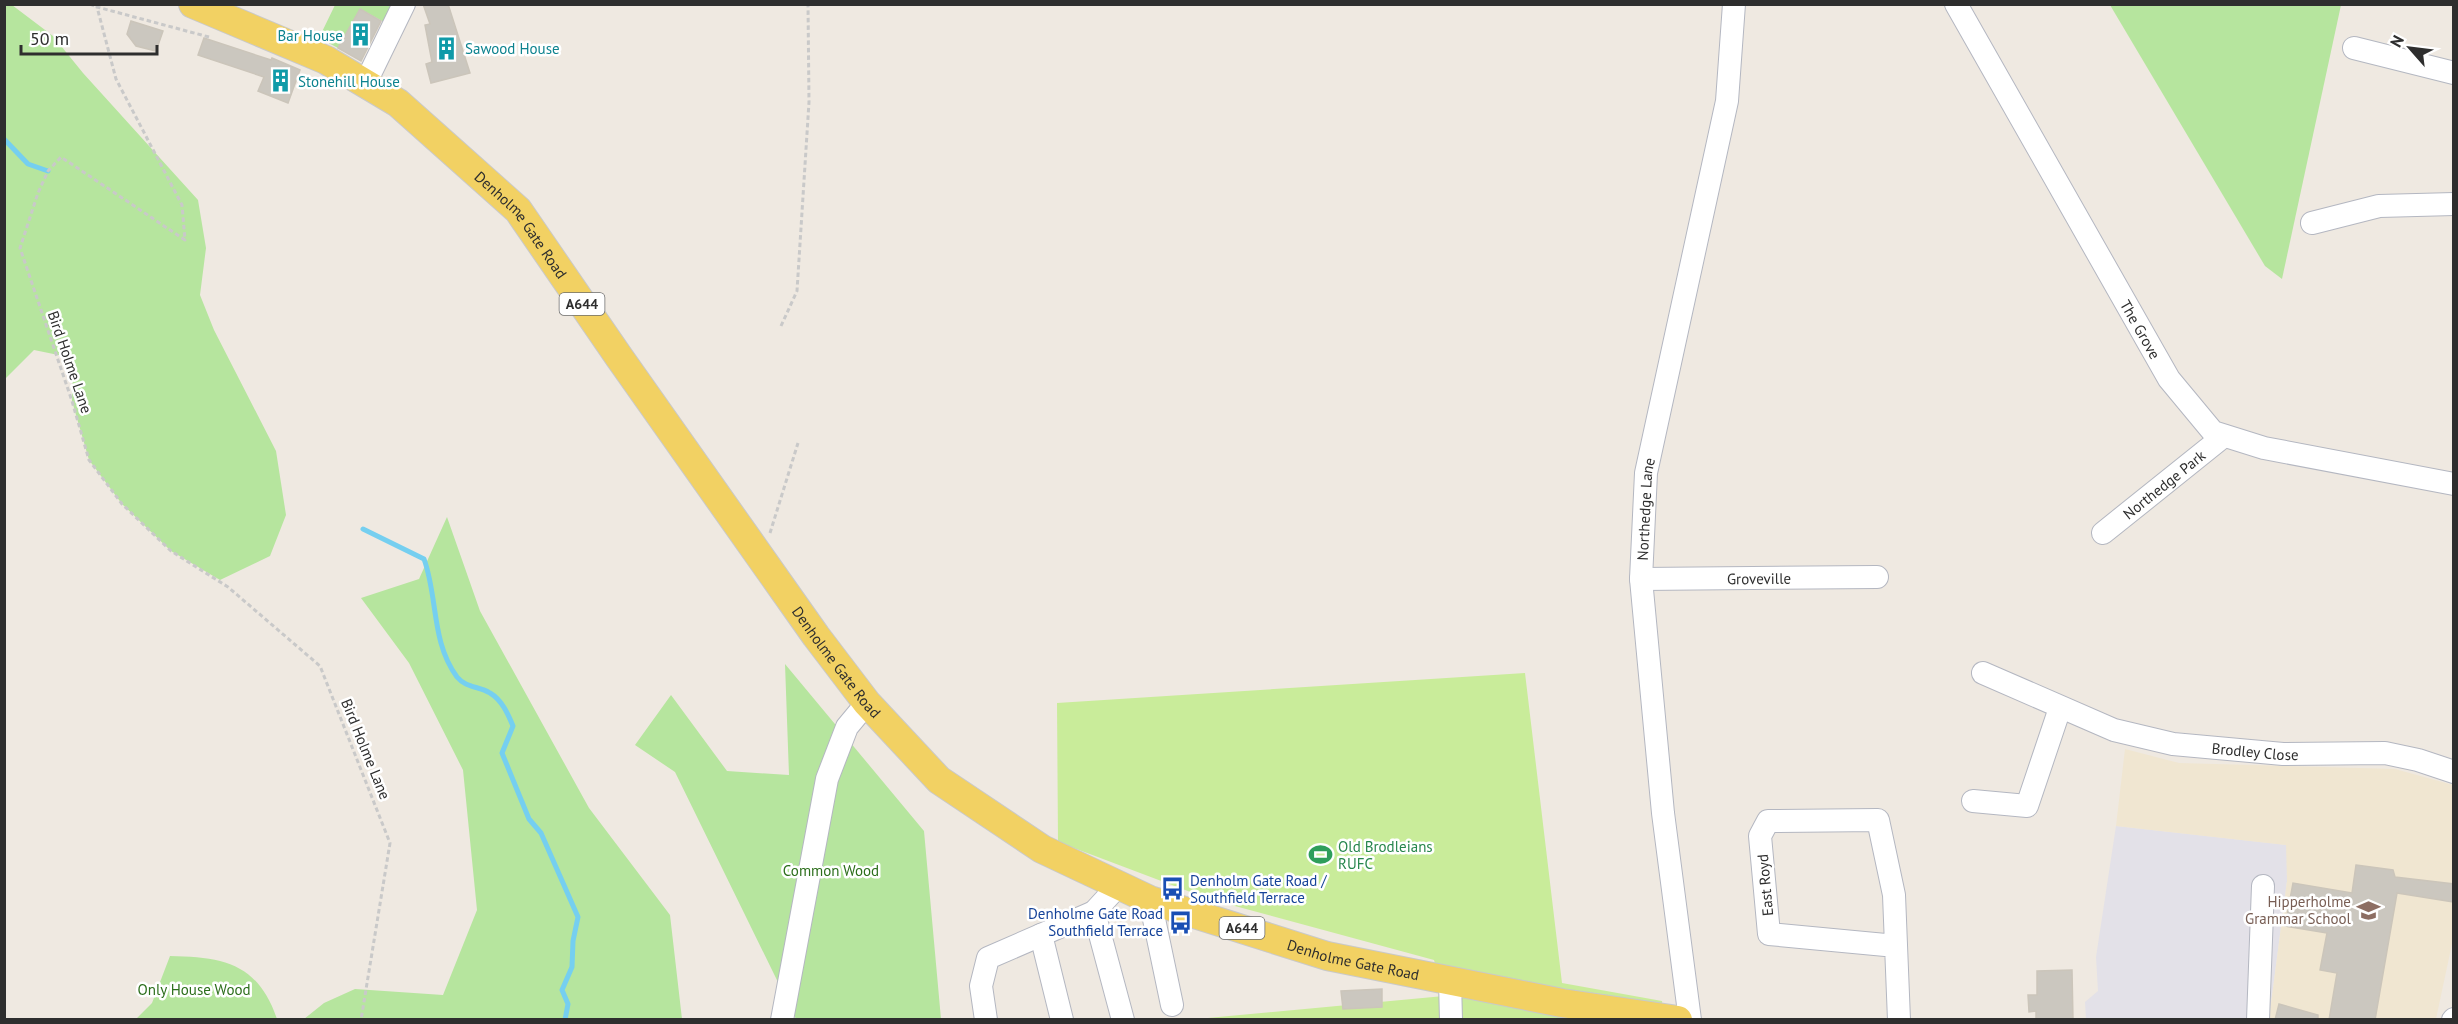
<svg xmlns="http://www.w3.org/2000/svg" width="2458" height="1024" font-family="'PT Sans',sans-serif">
	<style>
		.industrial { fill: #e3e1e8 }
		.education { fill: #f0e6d1 }
		.green { fill: #b6e59e }
		.pitch { fill: #c9ec9a }
		.lines { fill: none; stroke-linecap: round; stroke-linejoin: round }
		.stream { stroke: #75cff0; stroke-width: 5 }
		.building { fill: #cbc7bf; stroke: #cbc5ba; stroke-width: 1.5 }
		.minor-casing { stroke: #b4b7c1; stroke-width: 24 }
		.major-casing { stroke: #c9c9c9; stroke-width: 30 }
		.path { stroke: #c9c9c9; stroke-width: 3; stroke-dasharray: 4.5 3; stroke-linecap: butt }
		.minor { stroke: #fff; stroke-width: 22 }
		.major { stroke: #f2d163; stroke-width: 28 }
		.labels { text-anchor: middle; dominant-baseline: central; stroke-width: 5; stroke-linejoin: round; paint-order: stroke }
		.shield { fill: #fff; stroke: #6d6d6d; stroke-width: 1.5 }
		.shield-label { font-size: 14px; font-weight: bold; fill: #2e2e2e }
		.culture-label { font-size: 15px; fill: #0d838f; stroke: #fff; text-anchor: start }
		.street-label { font-size: 15px; fill: #2e2e2e; stroke: #fff }
		.leisure-label { font-size: 15px; fill: #27864d; stroke: #fff; text-anchor: start }
		.park-label { font-size: 15px; fill: #2c6e1b; stroke: #fff }
		.transit-label { font-size: 15px; fill: #164399; stroke: #fff; text-anchor: start }
		.education-label { font-size: 15px; fill: #785e54; stroke: #fff; text-anchor: end }
	</style>
	<rect width="100%" height="100%" fill="#efe9e1"/>
	<path class="industrial" d="M2116,826l171,19v36l-18,138h-183l-1,-17 13,-11 -2,-34z"/>
	<path class="education" d="M2125,749l54,14 216,6 58,16v154l-17,80h-167l18,-138 -1,-36 -170,-19z"/>
	<g class="green">
		<path d="M12,5l41,31 30,37 115,127 8,48 -6,47 14,35 62,121 10,64 -16,41 -50,24 -49,-29 -49,-47 -33,-44 -17,-59 1,-43 -39,-8 -29,29 -1,-374z"/>
		<path d="M335,5h59l-10,17 -24,-13 -22,39 -19,-10z"/>
		<path d="M2110,5h231l-59,274 -17,-13z"/>
		<path d="M447,517l33,94 109,197 81,107 12,104h-378l20,-16 31,-14 88,6 34,-85 -14,-140 -54,-107 -48,-65 58,-19z"/>
		<path d="M785,664l139,167 17,188h-145l-121,-247 -40,-27 36,-50 56,76 62,4z"/>
		<path d="M170,956c55,1 88,8 107,63h-141l16,-16z"/>
	</g>
	<path class="pitch" d="M1525,673l37,310 100,18 2,18h-467l247,-23 -10,-36 -225,-61 -151,-57 -1,-139z"/>
	<g class="lines">
		<g class="stream">
			<path d="M4,139l24,25 20,7"/>
			<path d="M363,529l61,30c14,38 7,83 33,118 9,11 22,9 33,16 12,7 18,21 23,33l-11,27 27,66 12,14 37,84 -5,24 -1,26 -10,23 6,14 -3,16"/>
		</g>
	</g>
	<g class="building">
		<path d="M423,4h25l22,69 -39,10 -5,-19 6,-2 -7,-37 5,-1z"/>
		<path d="M360,9l21,12 -20,40 -23,-13z"/>
		<path d="M131,21l32,10 -7,20 -20,-5 -9,-12z"/>
		<path d="M204,38l67,22 1,-2 28,12 -12,33 -30,-12 6,-14 -66,-22z"/>
		<path d="M2356,865l37,5 2,7 59,7v18l-57,-9 -22,127h-46l8,-47 -17,-3 7,-37 -42,-7 8,-43 59,10z"/>
		<path d="M2072,970l1,50h-37v-9l-7,1 -1,-17h9v-24z"/>
		<path d="M1382,989v18l-39,2 -2,-18z"/>
		<path d="M2279,1004l39,11v5h-43z"/>
	</g>
	<g class="lines">
		<defs>
			<g id="minor">
				<path id="s1" d="M1956,4l213,375 44,53 51,16 190,36"/>
				<path d="M2354,48l100,25"/>
				<path d="M365,84l39,-80"/>
				<path d="M2312,223l67,-17 75,-2"/>
				<path id="s2" d="M2103,533l121,-97"/>
				<path id="s3" d="M1641,579l236,-2"/>
				<path id="s4" d="M1983,673l131,57 59,14 110,10 102,-1 33,7 36,12"/>
				<path d="M1973,801l54,5 33,-98"/>
				<path d="M1117,887l-23,25 29,108"/>
				<path d="M1150,900l22,105"/>
				<path d="M1041,935l21,85"/>
				<path d="M1896,946l-127,-12 -9,-98 8,-15 110,-1 16,75 5,125"/>
				<path d="M1450,981l1,39"/>
				<path d="M782,1020l45,-241 20,-52 20,-24"/>
				<path d="M986,1020l-5,-34 7,-28 106,-46"/>
				<path id="s5" d="M1690,1020l-27,-207 -22,-234 5,-106 81,-372 7,-97"/>
				<path d="M2258,1020l5,-134"/>
				<path d="M2453,1020l1,-1"/>
			</g>
			<g id="major">
				<path id="s6" d="M193,4l133,56 72,43 120,107 101,147 197,279 51,67 72,77 103,69 108,51 177,56 235,47 116,17"/>
			</g>
		</defs>
		<use href="#minor" class="minor-casing"/>
		<use href="#major" class="major-casing"/>
		<g class="path">
			<path d="M90,4l7,3"/>
			<path d="M209,37l-112,-30 19,72 66,126 3,35 -124,-83 -13,14 -10,22 -18,55 52,153 17,59 33,44 49,47 57,36 92,79 70,177 -29,177"/>
			<path d="M781,326l16,-35 12,-189 -1,-98"/>
			<path d="M770,533l28,-90"/>
		</g>
		<use href="#minor" class="minor"/>
		<use href="#major" class="major"/>
	</g>
	<defs>
		<symbol id="building-bare" viewBox="-9 -9 18 18"><path d="M-4-6H4V6H1V3H-1V6H-4ZM-2.5-4.3h1.7v1.8h-1.7ZM.8-4.3h1.7v1.8H.8ZM-2.5-1h1.7V.8h-1.7ZM.8-1h1.7V.8H.8Z" fill="#0f9aa8" stroke="#fff" stroke-width="2.5" paint-order="stroke"/></symbol>
		<symbol id="stadium-bare" viewBox="-9 -9 18 18"><path d="M0-5a6.5 5 0 1 0 0 10a6.5 5 0 1 0 0-10ZM-3.5-1.8h7v3.6h-7Z" fill="#2e9e5b" stroke="#fff" stroke-width="2.5" paint-order="stroke"/></symbol>
		<symbol id="bus-bare" viewBox="-9 -9 18 18"><path d="M-5-6H5V4H4V6H2V4H-2V6H-4V4H-5ZM-3.5-4V0h7V-4ZM-3.5 1.2v1.5H-2V1.2ZM2 1.2v1.5H3.5V1.2Z" fill="#1a4fb4" stroke="#fff" stroke-width="2.5" paint-order="stroke"/></symbol>
		<symbol id="school-bare" viewBox="-9 -9 18 18"><path d="M0-5L7-2L0 1L-7-2ZM-4 1L0 2.5L4 1V4Q0 6-4 4Z" fill="#8d6e63" stroke="#fff" stroke-width="2.5" paint-order="stroke"/></symbol>
	</defs>
	<g fill-rule="evenodd">
		<use href="#building-bare" x="344" y="18" width="33" height="33"/>
		<use href="#building-bare" x="430" y="32" width="33" height="33"/>
		<use href="#building-bare" x="264" y="64" width="33" height="33"/>
		<use href="#stadium-bare" x="1304" y="838" width="33" height="33"/>
		<use href="#bus-bare" x="1156" y="872" width="33" height="33"/>
		<use href="#school-bare" x="2352" y="894" width="33" height="33"/>
		<use href="#bus-bare" x="1164" y="906" width="33" height="33"/>
	</g>
	<g class="labels">
		<g class="shield">
			<rect x="559.5" y="293" width="45" height="22" rx="4.5"/>
			<rect x="1219.5" y="917" width="45" height="22" rx="4.5"/>
		</g>
		<g class="shield-label">
			<text x="582" y="304">A644</text>
			<text x="1242" y="928">A644</text>
		</g>
		<g class="culture-label">
			<text x="343" y="35" text-anchor="end">Bar House</text>
			<text x="465" y="48">Sawood House</text>
			<text x="298" y="81">Stonehill House</text>
		</g>
		<g class="street-label">
			<text stroke="none"><textPath href="#s6" startOffset="402">Denholme Gate Road</textPath></text>
			<text stroke="none"><textPath href="#s1" startOffset="374">The Grove</textPath></text>
			<text transform="translate(70 362) rotate(71)">Bird Holme Lane</text>
			<text stroke="none"><textPath href="#s2" startOffset="78">Northedge Park</textPath></text>
			<text stroke="none"><textPath href="#s5" startOffset="514">Northedge Lane</textPath></text>
			<text stroke="none"><textPath href="#s3" startOffset="118">Groveville</textPath></text>
			<text stroke="none"><textPath href="#s6" startOffset="942">Denholme Gate Road</textPath></text>
			<text transform="translate(366 749) rotate(68)">Bird Holme Lane</text>
			<text stroke="none"><textPath href="#s4" startOffset="286">Brodley Close</textPath></text>
			<text transform="translate(1765 885) rotate(-95)">East Royd</text>
			<text stroke="none"><textPath href="#s6" startOffset="1554">Denholme Gate Road</textPath></text>
		</g>
		<g class="leisure-label">
			<text x="1338" y="846">Old Brodleians<tspan x="1338" dy="17">RUFC</tspan></text>
		</g>
		<g class="park-label">
			<text x="831" y="870">Common Wood</text>
			<text x="194" y="989">Only House Wood</text>
		</g>
		<g class="transit-label">
			<text x="1190" y="880">Denholm Gate Road /<tspan x="1190" dy="17">Southfield Terrace</tspan></text>
			<text x="1163" y="913" text-anchor="end">Denholme Gate Road<tspan x="1163" dy="17">Southfield Terrace</tspan></text>
		</g>
		<g class="education-label">
			<text x="2351" y="901">Hipperholme<tspan x="2351" dy="17">Grammar School</tspan></text>
		</g>
	</g>
	<rect width="2458" height="1024" fill="none" stroke="#2e2e2e" stroke-width="12"/>
	<g transform="translate(2410 48) rotate(298)" stroke="#ffffff" stroke-width="4.5" paint-order="stroke">
	<path d="M0-4.5L10 22L0 15L-10 22Z" fill="#2e2e2e"/>
	<text y="-9" font-size="16" font-weight="bold" text-anchor="middle" fill="#2e2e2e">N</text>
	</g>
	<path d="M21 45v9h136v-9" fill="none" stroke="#2e2e2e" stroke-width="3"/>
	<text x="30" y="45" font-size="18" fill="#2e2e2e" stroke="#ffffff" stroke-width="4.5" paint-order="stroke">50 m</text>
</svg>
